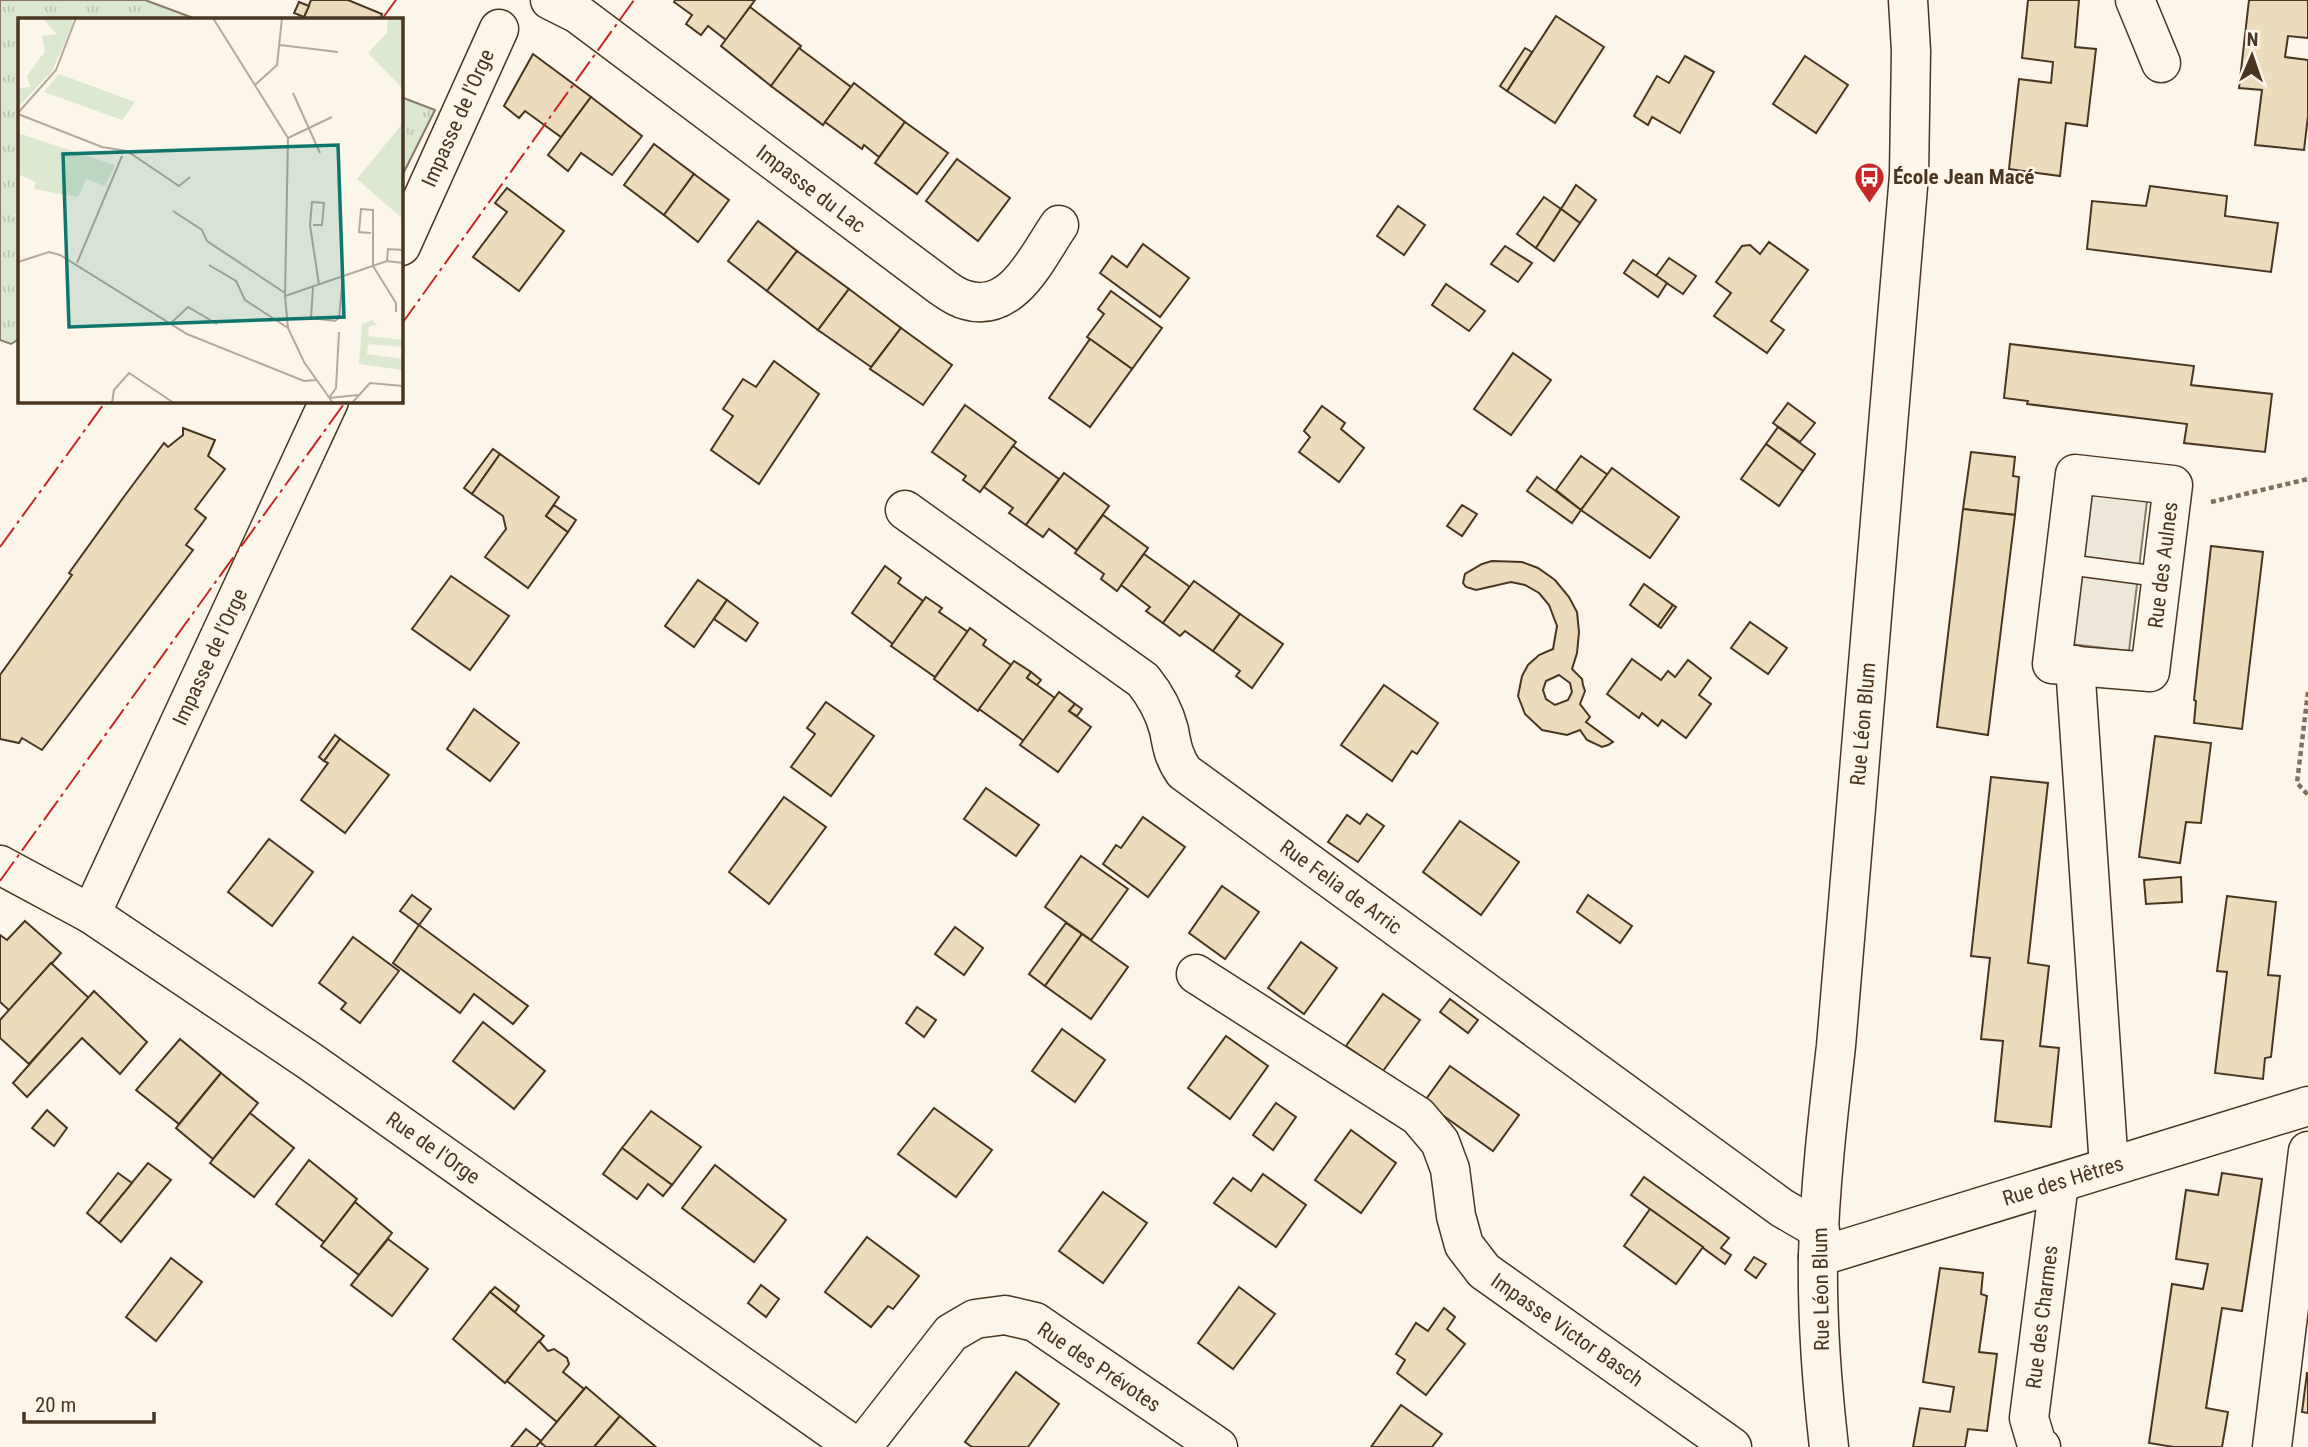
<svg xmlns="http://www.w3.org/2000/svg" width="2308" height="1447" font-family="'Roboto Condensed',sans-serif">
	<style>
		.grass { fill: url(#grass-tufts); stroke: #887966; stroke-width: 2 }
		.parking { fill: #ede7d9; stroke: #887966; stroke-width: 2 }
		.building { fill: #ecdcbc; stroke: #4a3520; stroke-width: 2; fill-rule: evenodd }
		.lines { fill: none; stroke-linecap: round; stroke-linejoin: round }
		.service-casing { stroke: #4a3520; stroke-width: 22 }
		.minor-casing { stroke: #4a3520; stroke-width: 41 }
		.secondary-casing { stroke: #4a3520; stroke-width: 41 }
		.path { stroke: #7f6f5c; stroke-width: 4.5; stroke-dasharray: 5 3.5; stroke-linecap: butt }
		.service { stroke: #fbf6e9; stroke-width: 19 }
		.minor { stroke: #fbf6e9; stroke-width: 38 }
		.secondary { stroke: #fbf6e9; stroke-width: 38 }
		.power { stroke: #c62828; stroke-width: 2; stroke-dasharray: 24 5 3.5 5; stroke-linecap: butt }
		.labels { text-anchor: middle; dominant-baseline: central; stroke-width: 5; stroke-linejoin: round; paint-order: stroke }
		.street-label { font-size: 21px; fill: #4a3520; stroke: #fbf6e9 }
		.poi-label { font-size: 21px; font-weight: bold; fill: #4a3520; stroke: #fbf6e9; text-anchor: start }
		.inset-road { fill: none; stroke: #b4a999; stroke-width: 2 }
		.view { fill: #0f766e; fill-opacity: 0.15; stroke: #0f766e; stroke-width: 3.5 }
		.inset-edge { fill: none; stroke: #4a3520; stroke-width: 3.5 }
	</style>
	<defs>
		<pattern id="grass-tufts" width="24" height="20" patternUnits="userSpaceOnUse" patternTransform="scale(1.75)"><rect width="24" height="20" fill="#dce7d0"/><path d="M3 7l-1-3M5 7V3M7 7l1-3M15 17l-1-3M17 17v-4M19 17l1-3" fill="none" stroke="#bec7b2"/></pattern>
	</defs>
	<rect width="100%" height="100%" fill="#fbf6e9"/>
	<g class="grass">
		<path d="M0,0h145l51,19h-177v320l-8,5 -11,-4z"/>
		<path d="M401,97l34,13 -34,68z"/>
	</g>
	<path class="parking" d="M2089,486l59,7 -19,158 -59,-7z"/>
	<g class="building">
		<path d="M311,0h37l34,14 -2,5h-77z"/>
		<path d="M675,0h80l-29,40 -18,-14 -7,9 -15,-11 6,-9 -18,-13z"/>
		<path d="M2028,0h51l-4,47 21,2 -9,77 -21,-3 -6,53 -51,-7 10,-90 32,4 2,-21 -31,-4z"/>
		<path d="M2249,0h59v38l-20,-2 -3,21 23,3v56l-4,34 -49,-5 7,-55 -23,-2z"/>
		<path d="M299,2l10,4 -5,11 -10,-4z"/>
		<path d="M750,7l51,39 -30,40 -50,-40z"/>
		<path d="M1556,16l48,31 -49,76 -48,-32z"/>
		<path d="M799,48l52,39 -28,38 -52,-39z"/>
		<path d="M1525,48l7,4 -25,39 -7,-5z"/>
		<path d="M533,54l58,43 -30,40 -36,-26 -6,7 -15,-12z"/>
		<path d="M1685,56l29,16 -34,61 -28,-16 -4,8 -14,-9 23,-40 12,7z"/>
		<path d="M1805,56l43,29 -32,48 -43,-29z"/>
		<path d="M854,83l51,39 -26,35 -15,-12 -2,4 -37,-27z"/>
		<path d="M591,97l51,39 -30,39 -31,-22 -13,18 -20,-16z"/>
		<path d="M905,122l43,31 -31,41 -42,-31z"/>
		<path d="M654,144l40,30 -30,41 -40,-30z"/>
		<path d="M957,159l53,39 -32,43 -52,-40z"/>
		<path d="M694,174l35,26 -31,42 -34,-27z"/>
		<path d="M1576,185l20,15 -16,23 -19,-14z"/>
		<path d="M2150,186l77,10 -2,20 53,7 -7,49 -184,-23 5,-48 54,5z"/>
		<path d="M507,188l57,43 -45,60 -46,-34 34,-45 -12,-9z"/>
		<path d="M1544,197l17,12 -25,39 -19,-14z"/>
		<path d="M1398,206l27,19 -21,30 -27,-19z"/>
		<path d="M1561,209l19,14 -26,38 -18,-13z"/>
		<path d="M758,221l39,30 -30,40 -39,-30z"/>
		<path d="M1769,242l39,28 -37,51 13,9 -17,23 -53,-37 17,-23 -15,-11 26,-36 8,-1 10,9z"/>
		<path d="M1143,244l46,34 -29,39 -60,-44 12,-17 15,11z"/>
		<path d="M1505,246l27,17 -14,19 -27,-18z"/>
		<path d="M797,251l52,38 -31,41 -51,-39z"/>
		<path d="M1669,258l27,18 -13,18 -27,-18z"/>
		<path d="M1633,260l34,23 -9,14 -34,-24z"/>
		<path d="M1446,284l39,27 -16,20 -37,-26z"/>
		<path d="M849,289l52,39 -30,39 -53,-37z"/>
		<path d="M1111,291l51,37 -30,41 -45,-32 17,-23 -6,-5z"/>
		<path d="M901,328l51,37 -29,40 -53,-36z"/>
		<path d="M1090,339l42,30 -42,58 -41,-29z"/>
		<path d="M2010,344l184,22 -3,19 81,9 -7,58 -81,-9 3,-19 -160,-20 1,-3 -24,-3z"/>
		<path d="M1513,353l38,27 -40,55 -37,-26z"/>
		<path d="M774,361l45,33 -60,90 -48,-34 22,-34 -10,-7 20,-30 13,8z"/>
		<path d="M1788,403l27,20 -15,19 -27,-19z"/>
		<path d="M965,405l51,37 -36,50 -17,-12 3,-4 -34,-24z"/>
		<path d="M1322,406l23,17 -4,6 23,19 -25,34 -40,-30 11,-15 -6,-6z"/>
		<path d="M1778,427l37,27 -12,17 -37,-27z"/>
		<path d="M183,428l32,12 -7,16 17,13 -30,40 11,9 -20,27 7,5 -151,200 -20,-12 -3,5 -19,-4v-64l72,-100 -3,-2 54,-75 41,-55 4,4 15,-12z"/>
		<path d="M1766,444l37,27 -24,35 -38,-27z"/>
		<path d="M1013,446l46,33 -33,46 -17,-12 4,-5 -29,-21z"/>
		<path d="M493,449l7,5 -28,40 -8,-6z"/>
		<path d="M1971,452l44,5 -2,19 6,1 -4,38 -52,-6z"/>
		<path d="M500,454l59,43 -13,19 22,16 -40,56 -43,-31 21,-28 -3,-13 -31,-22z"/>
		<path d="M1581,456l27,19 -27,35 -25,-20z"/>
		<path d="M1612,468l67,49 -29,41 -69,-48z"/>
		<path d="M1064,473l45,33 -32,44 -28,-21 -6,8 -17,-12z"/>
		<path d="M1537,477l44,33 -9,13 -45,-32z"/>
		<path d="M554,505l22,15 -8,12 -22,-16z"/>
		<path d="M1462,505l15,9 -15,22 -15,-10z"/>
		<path d="M1963,509l52,6 -27,220 -51,-8z"/>
		<path d="M1103,515l45,33 -31,43 -16,-12 3,-5 -29,-21z"/>
		<path d="M2211,546l52,6 -21,177 -48,-6 2,-22 -2,-1z"/>
		<path d="M1144,554l46,33 -27,36 -17,-12 4,-4 -29,-22z"/>
		<path d="M1492,561l30,1 16,6 17,12 14,17 8,15 2,20 -2,21 -5,16 10,10 1,6 2,6 -5,13 10,13 -4,5 27,20 -5,3 -6,2 -15,-7 -7,-10 -13,5 -25,-5 -17,-16 -7,-18 4,-20 6,-11 11,-10 14,-6 4,-23 -8,-21 -10,-12 -14,-8 -14,-3 -35,8 -10,-3 -3,-4 2,-9 17,-10zM1559,675l11,8 2,9 -4,8 -13,5 -9,-6 -3,-9 3,-9z"/>
		<path d="M885,566l16,12 -3,5 25,18 -30,43 -41,-31z"/>
		<path d="M451,576l58,40 -39,54 -58,-41z"/>
		<path d="M698,580l29,20 -33,47 -29,-21z"/>
		<path d="M1194,581l46,33 -27,37 -28,-20 -5,5 -17,-13z"/>
		<path d="M1644,584l29,21 -15,21 -28,-21z"/>
		<path d="M926,597l16,11 -3,4 29,20 -33,45 -44,-31z"/>
		<path d="M727,600l31,23 -12,18 -32,-22z"/>
		<path d="M1673,605l3,2 -15,21 -3,-2z"/>
		<path d="M1240,614l43,30 -31,44 -16,-12 4,-5 -27,-20z"/>
		<path d="M1750,622l37,26 -19,26 -37,-26z"/>
		<path d="M970,628l16,12 -3,5 28,20 -33,46 -44,-32z"/>
		<path d="M1632,659l29,21 7,-9 7,6 13,-17 23,18 -12,17 12,9 -25,34 -24,-18 -4,6 -16,-13 -3,5 -32,-24z"/>
		<path d="M1014,661l17,11 -4,6 28,20 -31,43 -45,-32z"/>
		<path d="M1031,672l10,8 -4,5 -10,-7z"/>
		<path d="M1384,685l54,38 -21,31 -5,-3 -20,30 -51,-36z"/>
		<path d="M1059,692l16,12 -6,7 22,16 -33,45 -38,-27z"/>
		<path d="M826,702l48,34 -43,60 -40,-29 24,-33 -8,-6z"/>
		<path d="M1075,704l7,5 -5,7 -8,-5z"/>
		<path d="M474,709l45,34 -29,38 -43,-32z"/>
		<path d="M335,735l5,4 -16,22 -5,-4z"/>
		<path d="M2155,736l56,7 -10,80 -15,-1 -6,41 -41,-6z"/>
		<path d="M340,739l49,36 -44,58 -44,-33 27,-37 -4,-2z"/>
		<path d="M1991,777l57,6 -20,180 21,3 -9,80 19,2 -8,79 -56,-6 8,-80 -22,-2 9,-81 -19,-2z"/>
		<path d="M986,788l53,37 -23,31 -52,-37z"/>
		<path d="M784,797l42,30 -57,77 -40,-32z"/>
		<path d="M1367,814l17,12 -26,36 -30,-20 19,-27 13,9z"/>
		<path d="M1143,817l42,30 -37,50 -45,-33 13,-19 5,3z"/>
		<path d="M1460,821l59,41 -38,53 -58,-43z"/>
		<path d="M269,839l44,33 -41,54 -44,-34z"/>
		<path d="M1081,856l47,33 -37,51 -46,-33z"/>
		<path d="M2181,877l1,25 -36,2 -2,-24z"/>
		<path d="M1222,886l37,26 -34,47 -36,-26z"/>
		<path d="M412,895l19,14 -12,16 -19,-14z"/>
		<path d="M1588,895l44,31 -12,17 -43,-31z"/>
		<path d="M2227,896l49,6 -8,73 12,1 -9,81 -6,1 -2,21 -48,-6 12,-101 -10,-1z"/>
		<path d="M25,921l36,32 -51,58 -10,-9v-67l7,5z"/>
		<path d="M1066,923l16,11 -37,52 -16,-12z"/>
		<path d="M419,925l109,81 -15,18 -39,-30 -14,19 -67,-50z"/>
		<path d="M955,927l28,21 -19,27 -29,-21z"/>
		<path d="M1082,934l46,33 -37,52 -46,-33z"/>
		<path d="M353,937l46,34 -39,52 -19,-14 5,-6 -27,-20z"/>
		<path d="M1301,942l36,26 -33,46 -36,-26z"/>
		<path d="M51,963l38,35 -60,66 -29,-26v-18z"/>
		<path d="M94,991l53,51 -27,32 -38,-36 -55,59 -14,-14z"/>
		<path d="M1383,994l37,26 -37,51 -37,-25z"/>
		<path d="M1450,999l28,21 -10,13 -28,-21z"/>
		<path d="M917,1007l19,13 -12,17 -18,-14z"/>
		<path d="M483,1022l62,49 -31,38 -61,-48z"/>
		<path d="M1062,1029l43,31 -30,42 -43,-31z"/>
		<path d="M1226,1036l42,30 -38,53 -42,-31z"/>
		<path d="M180,1039l41,34 -42,51 -43,-34z"/>
		<path d="M1450,1066l69,49 -26,36 -69,-49z"/>
		<path d="M221,1073l37,30 -45,56 -37,-31z"/>
		<path d="M1276,1103l20,14 -23,33 -20,-15z"/>
		<path d="M934,1108l58,42 -36,47 -58,-43z"/>
		<path d="M47,1110l20,18 -13,18 -22,-18z"/>
		<path d="M651,1111l50,36 -29,38 -50,-37z"/>
		<path d="M250,1113l44,35 -40,49 -44,-34z"/>
		<path d="M1351,1130l45,33 -35,50 -46,-33z"/>
		<path d="M622,1148l50,37 -9,11 -15,-12 -11,15 -34,-25z"/>
		<path d="M309,1160l48,39 -33,43 -48,-38z"/>
		<path d="M148,1163l23,17 -50,62 -22,-19z"/>
		<path d="M715,1165l71,55 -32,42 -72,-54z"/>
		<path d="M118,1173l14,10 -33,40 -12,-10z"/>
		<path d="M2222,1173l40,6 -20,132 -20,-3 -16,100 22,4 -6,35h-48l-25,-4 23,-159 31,5 5,-25 -32,-5 10,-69 32,5z"/>
		<path d="M1263,1174l43,31 -30,42 -62,-44 19,-25 18,13z"/>
		<path d="M1644,1177l85,61 -8,10 10,7 -6,9 -94,-69z"/>
		<path d="M1103,1192l44,31 -44,60 -44,-32z"/>
		<path d="M355,1202l37,31 -33,42 -38,-29z"/>
		<path d="M1650,1209l53,38 -27,37 -52,-38z"/>
		<path d="M867,1237l52,39 -26,33 -5,-3 -17,21 -46,-35z"/>
		<path d="M388,1239l40,30 -36,47 -41,-31z"/>
		<path d="M1754,1257l12,7 -10,14 -11,-8z"/>
		<path d="M171,1258l31,24 -46,59 -30,-24z"/>
		<path d="M1940,1268l43,5 -2,21 6,2 -8,56 18,2 -10,77 -19,-2 -3,18h-52l7,-39 30,4 4,-25 -31,-5z"/>
		<path d="M761,1285l18,14 -13,18 -18,-14z"/>
		<path d="M495,1287l24,19 -4,6 -25,-20z"/>
		<path d="M1239,1287l36,27 -42,55 -35,-26z"/>
		<path d="M490,1292l54,44 -39,47 -52,-44z"/>
		<path d="M1444,1308l11,9 -8,12 18,15 -39,51 -29,-22 8,-13 -9,-6 20,-31 12,8z"/>
		<path d="M539,1341l9,10 6,-2 13,9 2,6 -6,8 21,17 -27,33 -50,-41z"/>
		<path d="M1016,1372l43,32 -31,43h-56l-7,-5z"/>
		<path d="M2307,1373h1v40l-6,-1z"/>
		<path d="M586,1387l34,29 -26,31h-48l-6,-5z"/>
		<path d="M1401,1405l41,29 -10,13h-61z"/>
		<path d="M620,1416l36,31h-62z"/>
		<path d="M526,1429l15,12 -5,6h-25z"/>
	</g>
	<g class="lines">
		<defs>
			<path id="service" d="M2064,564l98,13"/>
			<g id="minor">
				<path d="M550,0l28,14 364,273c7,5 15,11 24,13 47,14 71,-43 93,-75"/>
				<path d="M2135,0l26,63"/>
				<path d="M401,246l98,-217"/>
				<path d="M2075,474l98,11 -23,187 -98,-8z"/>
				<path d="M905,510l238,170c13,16 21,31 26,50 3,17 5,28 15,42l598,436 38,22"/>
				<path d="M2075,665l34,502"/>
				<path d="M0,865l91,49 220,148 545,385"/>
				<path d="M91,914l238,-513"/>
				<path d="M1196,974l222,142 22,26 10,27 6,47 8,29 20,26 248,176"/>
				<path d="M1818,1257l490,-151"/>
				<path d="M862,1447l89,-114 24,-14 30,-4 30,7 183,125"/>
				<path d="M2041,1447l-4,-2 -8,-27 30,-235"/>
				<path d="M2272,1447l36,-296"/>
			</g>
			<path id="secondary" d="M1829,1447c-7,-61 -12,-131 -11,-192 2,-70 10,-139 18,-209l73,-871 2,-124 -3,-51"/>
		</defs>
		<use href="#service" class="service-casing"/>
		<use href="#minor" class="minor-casing"/>
		<use href="#secondary" class="secondary-casing"/>
		<g class="path">
			<path d="M2211,502l97,-23"/>
			<path d="M2308,692l-11,91 11,12"/>
		</g>
		<use href="#service" class="service"/>
		<use href="#minor" class="minor"/>
		<use href="#secondary" class="secondary"/>
		<g class="power">
			<path d="M382,19l14,-19"/>
			<path d="M401,325l233,-325"/>
			<path d="M0,547l106,-146"/>
			<path d="M0,881l346,-480"/>
		</g>
	</g>
	<defs>
		<symbol id="bus-pin" viewBox="-11 -11 22 30"><path d="M0 17L-7.5 6A9.5 9.5 0 1 1 7.5 6Z" fill="#c62828" stroke="#fbf6e9"/><path d="M-5-6H5V4H4V6H2V4H-2V6H-4V4H-5ZM-3.5-4V0h7V-4ZM-3.5 1.2v1.5H-2V1.2ZM2 1.2v1.5H3.5V1.2Z" fill="#fff"/></symbol>
	</defs>
	<g fill-rule="evenodd">
		<use href="#bus-pin" x="1852" y="160" width="35" height="47"/>
	</g>
	<g class="labels">
		<g class="street-label">
			<text transform="translate(458 118) rotate(-66)">Impasse de l'Orge</text>
			<text transform="translate(811 189) rotate(37)">Impasse du Lac</text>
			<text transform="translate(2163 565) rotate(-83)">Rue des Aulnes</text>
			<text transform="translate(210 657) rotate(-65)">Impasse de l'Orge</text>
			<text transform="translate(1863 724) rotate(-85)">Rue Léon Blum</text>
			<text transform="translate(1341 887) rotate(36)">Rue Felia de Arric</text>
			<text transform="translate(433 1148) rotate(35)">Rue de l'Orge</text>
			<text transform="translate(2063 1181) rotate(-17)">Rue des Hêtres</text>
			<text transform="translate(1821 1289) rotate(-91)">Rue Léon Blum</text>
			<text transform="translate(2042 1317) rotate(-83)">Rue des Charmes</text>
			<text transform="translate(1567 1330) rotate(35)">Impasse Victor Basch</text>
			<text transform="translate(1099 1367) rotate(34)">Rue des Prévotes</text>
		</g>
		<g class="poi-label">
			<text x="1893" y="177">École Jean Macé</text>
		</g>
	</g>
	<g transform="translate(18 18)">
		<rect width="385" height="385" fill="#fbf6e9"/>
		<path d="M41,56l76,28 -13,18 -78,-28zM0,115l97,32 -10,21 -19,-7 -8,18 -44,-8 2,-7 -18,-8z" fill="#dce7d0"/>
		<path d="M24,0h30l1,6 -21,47 -34,36v-19l12,-1 -3,-11 18,-25 -3,-15 15,-2zM370,0h15v71l-35,-36 19,-20zM385,105v96l-46,-40zM354,302l5,5 -8,1 -1,10 35,4v7l-35,-3 -1,10 36,5v11l-44,-6 3,-40z" fill="#dce7d0"/>
		<path class="inset-road" d="M195,0l75,120 -3,158 3,32 16,34 29,41M262,27l58,7M237,67l22,-20 5,-47M275,75l27,60M0,95l38,-43 20,-52M0,96l84,33 25,4 52,35 11,-9M270,120l44,-21M155,193l29,19 5,11 78,52M295,207h9l2,-22 -12,-1 -2,23 9,60M353,215l-12,-1 2,-23 12,1v56l23,37v9M369,243l1,-12 15,1M0,244l31,-10 11,3 127,79 117,47 12,-1M59,245l45,-107M191,247l27,16 9,19 43,28M295,269l-2,31 24,3 4,-3 4,-42M267,278l102,-35 16,2M153,305l17,-16 29,17M311,380l7,-10 3,-56M311,380l29,-3M94,385l2,-13 15,-17 45,30M334,385l18,-20 33,3"/>
		<path class="view" d="M320,127l6,172 -275,10 -6,-173z"/>
		<rect width="385" height="385" class="inset-edge"/>
	</g>
	<g transform="translate(2252 56) rotate(2)" stroke="#fbf6e9" stroke-width="5" paint-order="stroke">
	<path d="M0-5L12 26L0 18L-12 26Z" fill="#4a3520"/>
	<text y="-10" font-size="19" font-weight="bold" text-anchor="middle" fill="#4a3520">N</text>
	</g>
	<path d="M24 1412v10h130v-10" fill="none" stroke="#4a3520" stroke-width="3.5"/>
	<text x="35" y="1412" font-size="21" fill="#4a3520" stroke="#fbf6e9" stroke-width="5" paint-order="stroke">20 m</text>
</svg>
